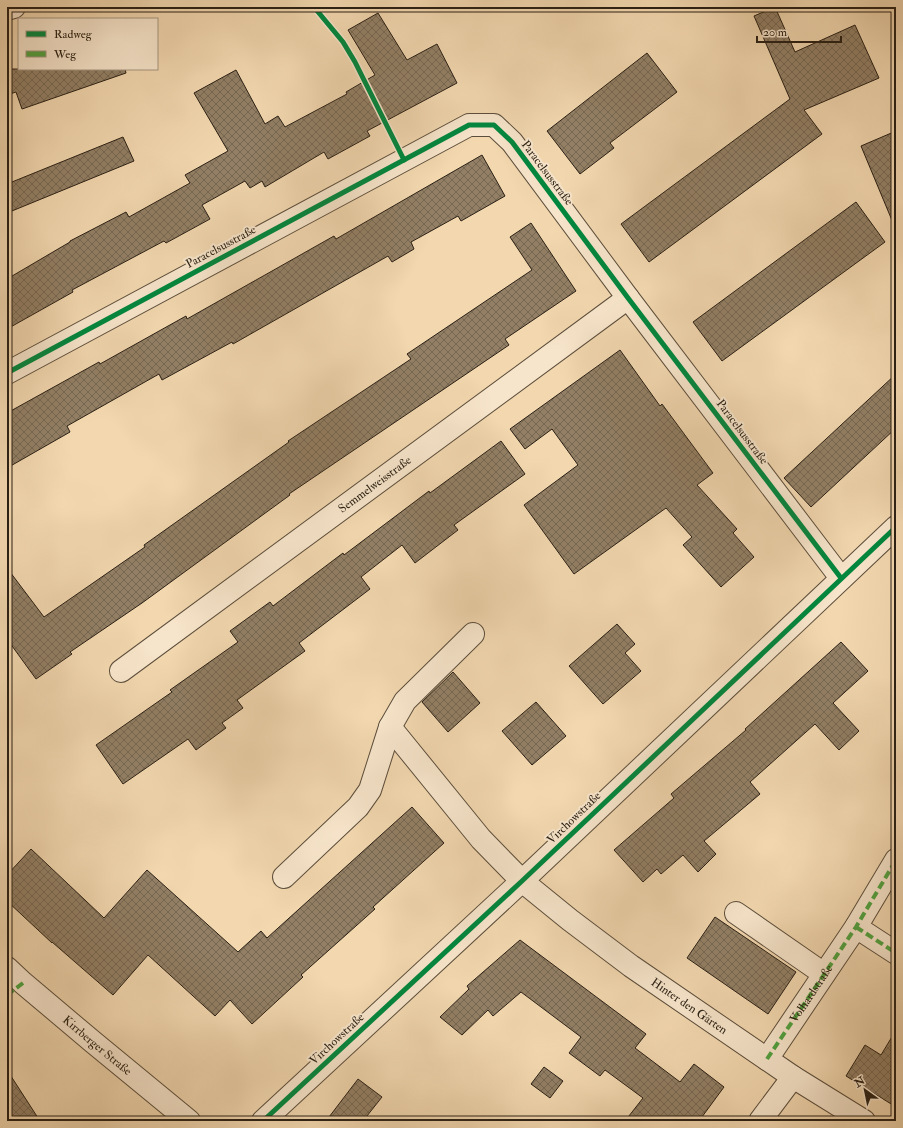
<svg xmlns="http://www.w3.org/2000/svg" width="903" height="1128" font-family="'IM FELL Double Pica',serif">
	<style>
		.building { fill: url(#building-cross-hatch); stroke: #2a2015 }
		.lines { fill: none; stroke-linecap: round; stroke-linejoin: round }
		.minor-casing { stroke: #5c4e3c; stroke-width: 24 }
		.minor { stroke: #f7e5cb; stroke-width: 22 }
		.quiet { stroke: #51a240; stroke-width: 4; stroke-dasharray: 8 4; stroke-linecap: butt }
		.cycleway-casing { stroke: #f7e5cb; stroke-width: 8 }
		.cycleway { stroke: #00873e; stroke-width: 5 }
		.labels { text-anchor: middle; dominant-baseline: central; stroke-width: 4; stroke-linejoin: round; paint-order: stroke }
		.street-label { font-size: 12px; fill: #2a2015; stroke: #f7e5cb }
	</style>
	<defs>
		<pattern id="building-cross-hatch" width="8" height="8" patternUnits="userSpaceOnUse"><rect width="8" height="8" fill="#927f65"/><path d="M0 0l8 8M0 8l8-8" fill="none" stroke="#776852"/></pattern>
	</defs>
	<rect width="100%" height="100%" fill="#f2d7af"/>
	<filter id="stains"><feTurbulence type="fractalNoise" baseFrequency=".005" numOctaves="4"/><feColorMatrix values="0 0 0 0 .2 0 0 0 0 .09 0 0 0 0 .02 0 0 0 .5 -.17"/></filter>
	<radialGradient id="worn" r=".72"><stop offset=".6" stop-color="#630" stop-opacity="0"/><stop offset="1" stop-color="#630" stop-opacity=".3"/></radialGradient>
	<g class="building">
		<path d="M775,7l20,45 60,-27 24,53 -75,32 18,24 -173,128 -28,-38 169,-125 -36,-83z"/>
		<path d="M378,13l29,47 30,-16 20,39 -90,48 3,5 -42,23 -4,-7 -59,35 -3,-6 -12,7 -5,-7 -43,24 8,14 -44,24 -2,-2 -92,49 1,2 -66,37v-50l63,-37v-1l56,-29 3,5 61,-34 -5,-8 43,-24 -34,-58 42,-23 29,54 13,-8 7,11 62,-33 -1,-2 29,-17 -27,-45z"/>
		<path d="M647,53l30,39 -67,51 4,5 -34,26 -33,-43z"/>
		<path d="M7,69h118l1,4 -104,36 -6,-17 -9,3z"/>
		<path d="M896,131v99l-35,-84z"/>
		<path d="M123,137l11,24 -127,52v-29z"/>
		<path d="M482,155l23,41 -44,25 -3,-5 -47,26 3,7 -22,13 -4,-6 -155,88 -1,-2 -70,38 -3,-6 -92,52 3,6 -63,36v-55l92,-51 1,2 86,-48 1,3 147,-83 2,3z"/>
		<path d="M856,202l29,40 -163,119 -29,-39z"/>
		<path d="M531,223l45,68 -71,48 4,6 -220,149 1,1 -148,108 -72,49 2,2 -36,25 -29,-40v-71l37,49 101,-70 -1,-2 145,-103 -1,-1 123,-82 -4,-5 125,-84 -22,-33z"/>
		<path d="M620,350l40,56 2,-2 51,69 -16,12 40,44 -4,4 21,24 -33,30 -38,-42 9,-8 -26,-29 -92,66 -50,-69 54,-40 -26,-36 -27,20 -15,-20z"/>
		<path d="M896,374v54l-85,79 -27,-29z"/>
		<path d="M501,441l24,33 -71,51 4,5 -43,33 -13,-18 -41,32 9,12 -71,54 6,8 -68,49 6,8 -21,15 4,5 -30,22 -8,-11 -65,45 -27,-39 76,-53 -2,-2 68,-48 -8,-11 40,-29 3,4 70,-53 1,2 85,-64 1,2z"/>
		<path d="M617,624l18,20 -10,9 16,18 -38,33 -34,-38z"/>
		<path d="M841,642l27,29 -35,32 26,28 -20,19 -24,-26 -65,58 10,12 -56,47 12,13 -18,18 -15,-17 -22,19 -4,-5 -14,13 -29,-32 60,-52 -3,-4 75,-64 -1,-1z"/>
		<path d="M453,672l27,31 -32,29 -26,-30z"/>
		<path d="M536,702l30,34 -34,29 -30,-34z"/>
		<path d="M412,807l32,36 -71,64 2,2 -74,66 2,2 -51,47 -22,-24 -15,16 -67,-61 -35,40 -61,-53v1l-45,-42v-26l24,-26 73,69 43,-48 91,82 23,-21 6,7z"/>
		<path d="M715,917l81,55 -28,42 -81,-56z"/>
		<path d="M520,940l126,94 -11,14 45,34 14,-18 30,23 -25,34h-74l18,-23 -38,-28 -5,6 -31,-23 12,-16 -60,-45 -28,24 -5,-6 -26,25 -22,-18 29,-28 -2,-3z"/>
		<path d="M896,1030v77l-50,-31 19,-31 16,10z"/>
		<path d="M544,1067l19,14 -13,17 -19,-14z"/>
		<path d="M7,1070l33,51h-33z"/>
		<path d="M358,1079l24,18 -19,24h-37z"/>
	</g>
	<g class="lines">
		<defs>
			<g id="minor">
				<path d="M7,9l7,-2"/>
				<path d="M7,373l462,-248h25l18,17 116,156 213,280"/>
				<path id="s1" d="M121,671l507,-373"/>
				<path id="s2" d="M390,727l91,112 41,42 48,39 61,46 162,111 71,44"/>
				<path d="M284,877l74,-70 12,-17 20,-63 15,-26 68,-67"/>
				<path d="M736,913l88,61"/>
				<path d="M856,927l40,26"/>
				<path id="s3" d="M7,968l16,15 70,59 96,79"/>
				<path id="s4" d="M767,1059l89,-132 40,-67"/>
				<path d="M263,1121l259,-240 374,-354"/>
				<path d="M760,1121l33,-44"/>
			</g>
		</defs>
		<use href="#minor" class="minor-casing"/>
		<use href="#minor" class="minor"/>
		<g class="quiet">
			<path d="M856,927l40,26"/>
			<path d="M7,995l16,-12"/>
			<path d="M767,1059l89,-132 40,-67"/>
		</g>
		<defs>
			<g id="cycleway">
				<path d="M314,7l29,35 12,20 49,98"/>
				<path d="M7,373l462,-248h25l18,17 116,156 213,280"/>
				<path d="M263,1121l259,-240 374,-354"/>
			</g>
		</defs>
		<use href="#cycleway" class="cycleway-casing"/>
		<use href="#cycleway" class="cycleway"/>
	</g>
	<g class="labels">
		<g class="street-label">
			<text transform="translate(547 173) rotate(53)">Paracelsusstraße</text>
			<text transform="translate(221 247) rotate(-28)">Paracelsusstraße</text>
			<text transform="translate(742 432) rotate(53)">Paracelsusstraße</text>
			<text stroke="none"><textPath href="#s1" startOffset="315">Semmelweisstraße</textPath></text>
			<text transform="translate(574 818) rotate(-44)">Virchowstraße</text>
			<text stroke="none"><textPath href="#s4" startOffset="79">Volhardstraße</textPath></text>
			<text stroke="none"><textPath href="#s2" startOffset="412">Hinter den Gärten</textPath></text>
			<text transform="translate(337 1039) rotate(-43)">Virchowstraße</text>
			<text stroke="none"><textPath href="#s3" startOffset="119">Kirrberger Straße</textPath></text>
		</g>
	</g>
	<rect width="903" height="1128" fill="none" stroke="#f2d7af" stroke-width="24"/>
	<rect x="8" y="8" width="887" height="1112" fill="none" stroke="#2a2015" stroke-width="2"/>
	<rect x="12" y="12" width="879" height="1104" fill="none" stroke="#2a2015"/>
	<rect x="18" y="18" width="140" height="52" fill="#f7e5cb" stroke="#a59682"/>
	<rect x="26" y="31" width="20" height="6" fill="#00873e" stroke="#a59682"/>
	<text x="54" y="38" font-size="12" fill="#2a2015">Radweg</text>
	<rect x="26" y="51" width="20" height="6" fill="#51a240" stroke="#a59682"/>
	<text x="54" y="58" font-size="12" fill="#2a2015">Weg</text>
	<g transform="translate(865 1090) rotate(327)" stroke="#f7e5cb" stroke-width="3" paint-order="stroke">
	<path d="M0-3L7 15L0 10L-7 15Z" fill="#2a2015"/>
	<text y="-6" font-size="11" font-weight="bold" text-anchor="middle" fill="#2a2015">N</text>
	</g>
	<path d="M757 36v6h84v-6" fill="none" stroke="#2a2015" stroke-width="2"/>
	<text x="763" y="36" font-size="12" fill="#2a2015" stroke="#f7e5cb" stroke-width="3" paint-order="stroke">20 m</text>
	<rect width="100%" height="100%" filter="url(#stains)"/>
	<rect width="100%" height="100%" fill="url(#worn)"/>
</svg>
